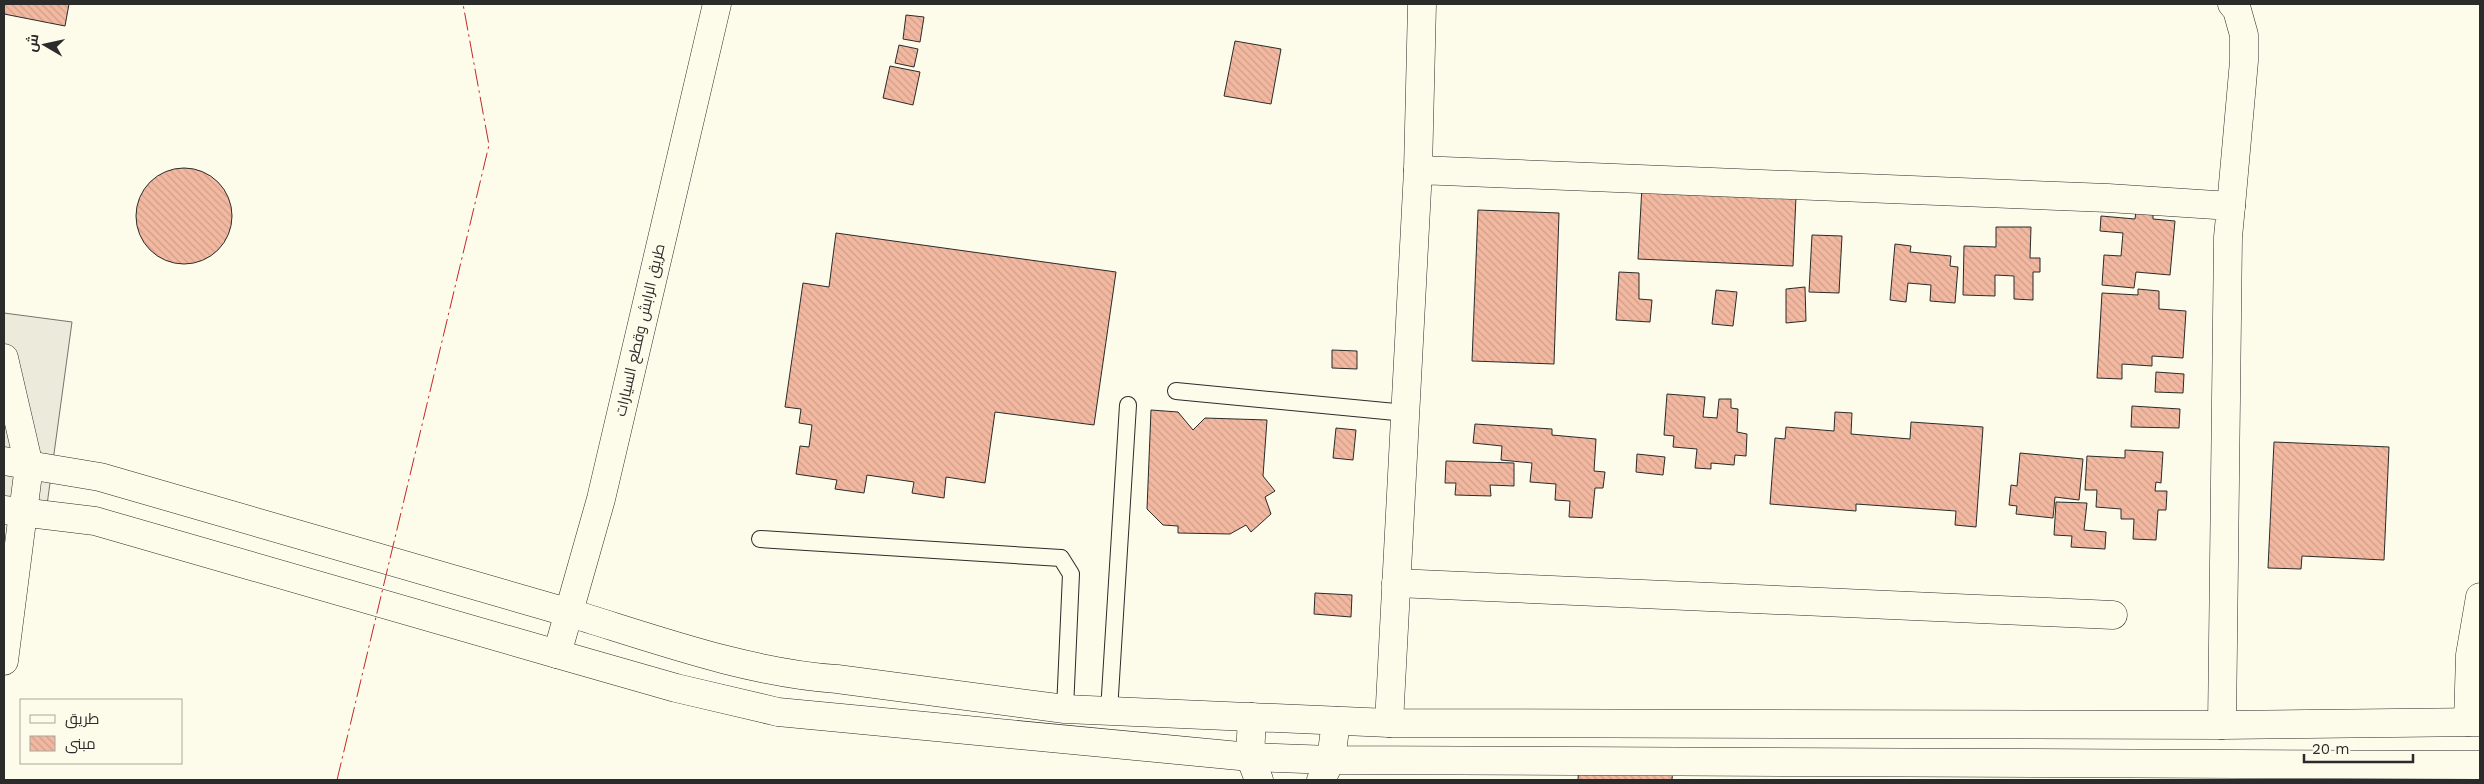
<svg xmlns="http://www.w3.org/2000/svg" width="2484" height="784" font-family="'Work Sans',Cairo,sans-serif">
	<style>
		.parking { fill: #eceadb; stroke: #74746e }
		.building { fill: url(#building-back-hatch); stroke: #2b2b2b }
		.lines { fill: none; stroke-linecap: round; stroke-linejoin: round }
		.service-casing { stroke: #2b2b2b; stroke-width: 18 }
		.minor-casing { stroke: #2b2b2b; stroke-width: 29 }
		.tertiary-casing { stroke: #2b2b2b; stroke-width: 29 }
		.secondary-casing { stroke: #2b2b2b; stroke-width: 29 }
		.service { stroke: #fdfbea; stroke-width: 16 }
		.minor { stroke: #fdfbea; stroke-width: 28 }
		.tertiary { stroke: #fdfbea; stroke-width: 28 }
		.secondary { stroke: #fdfbea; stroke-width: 28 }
		.power { stroke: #c62828; stroke-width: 1; stroke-dasharray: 18 4 2.5 4; stroke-linecap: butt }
		.labels { text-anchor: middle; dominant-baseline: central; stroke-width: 4; stroke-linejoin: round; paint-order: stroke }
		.street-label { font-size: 15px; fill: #2b2b2b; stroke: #fdfbea }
	</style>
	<defs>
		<pattern id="building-back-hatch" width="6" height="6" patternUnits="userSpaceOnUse" patternTransform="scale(1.25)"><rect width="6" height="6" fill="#f2b8a0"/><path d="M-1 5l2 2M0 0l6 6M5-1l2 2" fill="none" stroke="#d09e8a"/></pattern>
	</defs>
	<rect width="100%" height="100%" fill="#fdfbea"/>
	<path class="parking" d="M4,313l68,9 -28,205 -40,-6z"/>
	<g class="building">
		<path d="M4,4h65l-4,22 -61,-12z"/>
		<path d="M906,15l18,2 -4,25 -17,-3z"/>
		<path d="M1235,41l46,8 -10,55 -47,-8z"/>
		<path d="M899,45l19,4 -4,18 -19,-4z"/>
		<path d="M890,66l30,6 -7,33 -30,-7z"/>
		<circle cx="184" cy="216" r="48"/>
		<path d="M1797,173l-4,93 -155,-7 4,-73z"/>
		<path d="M1478,210l81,3 -5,151 -82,-3z"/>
		<path d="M2136,210l17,1v8l22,2 -5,54 -34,-3 -2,16 -32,-3 2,-30 17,1 2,-23 -23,-2 1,-15 34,3z"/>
		<path d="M1996,227h35l-1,31h10v14h-7v28l-19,-1v-23l-19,-1v21l-32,-1 1,-49 32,1z"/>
		<path d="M836,233l280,39 -22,153 -99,-13 -10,71 -39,-6 -2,21 -32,-5 2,-11 -47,-7 -3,18 -29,-4 2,-9 -41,-6 4,-28 9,1 3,-22 -13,-2 2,-14 -16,-2 18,-124 26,4z"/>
		<path d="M1812,235l30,1 -3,57 -30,-1z"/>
		<path d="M1895,244l16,2 -1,6 41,4 -1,10 8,1 -3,36 -25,-2 1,-16 -23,-2 -2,19 -16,-2z"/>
		<path d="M1619,272l20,1v26l13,1 -2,22 -34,-2z"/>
		<path d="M1805,287l1,34 -20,2v-34z"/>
		<path d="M2138,289l21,2v18l27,2 -3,47 -31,-2v10l-30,-2v15l-25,-1 5,-85 36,2z"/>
		<path d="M1716,290l21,2 -4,34 -21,-2z"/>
		<path d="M1332,350l25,1v18l-25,-1z"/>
		<path d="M2156,372l28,2 -1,19 -28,-1z"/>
		<path d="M1667,394l38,3 -2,20 14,1 2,-19h12v9l7,1 -1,23 10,2 -1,22 -11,-1 -1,10 -23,-2v6l-16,-1 2,-19 -24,-2 1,-11 -10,-1z"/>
		<path d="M2132,406l48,3 -1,19 -48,-1z"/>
		<path d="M1151,410l27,2 15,18 12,-12 62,2 -4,56 12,15 -10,6 6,17 -20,18 -5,-7 -16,9 -52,-1v-7l-15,-1 -16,-16z"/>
		<path d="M1835,412l17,1 -1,21 59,5 1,-17 72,5 -7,100 -21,-2 1,-14 -100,-7v7l-86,-7 5,-66 10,1 1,-12 48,4z"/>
		<path d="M1475,424l77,5v6l44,4 -2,32 11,1 -2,16h-8l-3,30 -23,-1 1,-16 -15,-1 1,-16 -26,-2 2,-19 -31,-3 1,-14 -29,-3z"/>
		<path d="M1336,428l20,2 -3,30 -20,-2z"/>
		<path d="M2274,442l115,5 -5,113 -82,-4 -1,13 -33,-1z"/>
		<path d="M2125,450l38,2 -2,31 -5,-1 -1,9h12l-1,19h-8l-2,30 -23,-1 1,-20h-13v-10l-25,-2 1,-17h-12l2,-34 38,2z"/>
		<path d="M2020,453l63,6 -4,41 -24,-3 -2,21 -37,-4 1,-8 -8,-1 2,-20 6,1z"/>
		<path d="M1637,454l28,3 -2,18 -27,-3z"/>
		<path d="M1446,461l68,2v23l-24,-1 1,11 -36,-1 1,-12h-11z"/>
		<path d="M2056,502l31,1 -3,27 22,2 -1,17 -34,-2 1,-11 -18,-1z"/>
		<path d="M1315,593l37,2 -1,22 -37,-3z"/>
		<path d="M1579,764l94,1 -1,15h-94z"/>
		<rect x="2463" y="779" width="17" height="1"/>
	</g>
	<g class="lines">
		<defs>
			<g id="service">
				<path d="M1176,391l230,22"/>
				<path d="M760,539l301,19 10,16 -6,135"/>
				<path d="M1109,711l19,-306"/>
			</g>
			<g id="minor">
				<path d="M1418,170l4,-166"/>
				<path d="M2231,206l13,-145v-26l-7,-25 -5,-6"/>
				<path d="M4,358l25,108 -25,195"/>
				<path d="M4,461l96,16 470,136"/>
				<path d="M4,510l91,11 462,133"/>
				<path d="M1396,583l717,32"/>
				<path d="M2468,722l2,-67 10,-58"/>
				<path d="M1389,723l29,-553 690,28 123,8 -3,31 -6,488"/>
			</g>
			<g id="tertiary">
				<path d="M1252,717l-2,40 9,23"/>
				<path d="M1321,780l10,-20 5,-39"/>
			</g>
			<g id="secondary">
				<path d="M717,4l-116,495 -44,155 119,34 102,24 472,45 81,3 1149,5"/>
				<path d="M570,613c85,26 178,60 267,66l228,30 324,14 833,2 258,-3"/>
			</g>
		</defs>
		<use href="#service" class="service-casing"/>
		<use href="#minor" class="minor-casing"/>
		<use href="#tertiary" class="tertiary-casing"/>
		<use href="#secondary" class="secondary-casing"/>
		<use href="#service" class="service"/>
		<use href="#minor" class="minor"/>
		<use href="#tertiary" class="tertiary"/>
		<use href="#secondary" class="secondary"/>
		<path class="power" d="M337,780l152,-635 -26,-141"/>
	</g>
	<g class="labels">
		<g class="street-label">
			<text transform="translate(640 330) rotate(-77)">طريق الرابش وقطع السيارات</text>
		</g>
	</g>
	<rect width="2484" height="784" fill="none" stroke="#2b2b2b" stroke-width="10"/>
	<rect x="20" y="699" width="162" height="65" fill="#fdfbea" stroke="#a9a89e"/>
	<rect x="30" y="715" width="25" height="8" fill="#fdfbea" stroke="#a9a89e"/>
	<text x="65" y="724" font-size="15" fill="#2b2b2b">طريق</text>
	<rect x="30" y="736" width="25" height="15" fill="url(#building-back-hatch)" stroke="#a9a89e"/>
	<text x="65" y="749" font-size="15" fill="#2b2b2b">مبنى</text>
	<g transform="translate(45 45) rotate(279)" stroke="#fdfbea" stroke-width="4" paint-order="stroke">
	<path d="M0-4L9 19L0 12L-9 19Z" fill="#2b2b2b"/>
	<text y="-8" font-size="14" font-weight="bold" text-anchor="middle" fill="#2b2b2b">ش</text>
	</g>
	<path d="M2304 754v8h109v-8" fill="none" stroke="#2b2b2b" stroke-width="2.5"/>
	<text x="2312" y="754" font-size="15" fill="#2b2b2b" stroke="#fdfbea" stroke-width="4" paint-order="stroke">20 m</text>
</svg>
